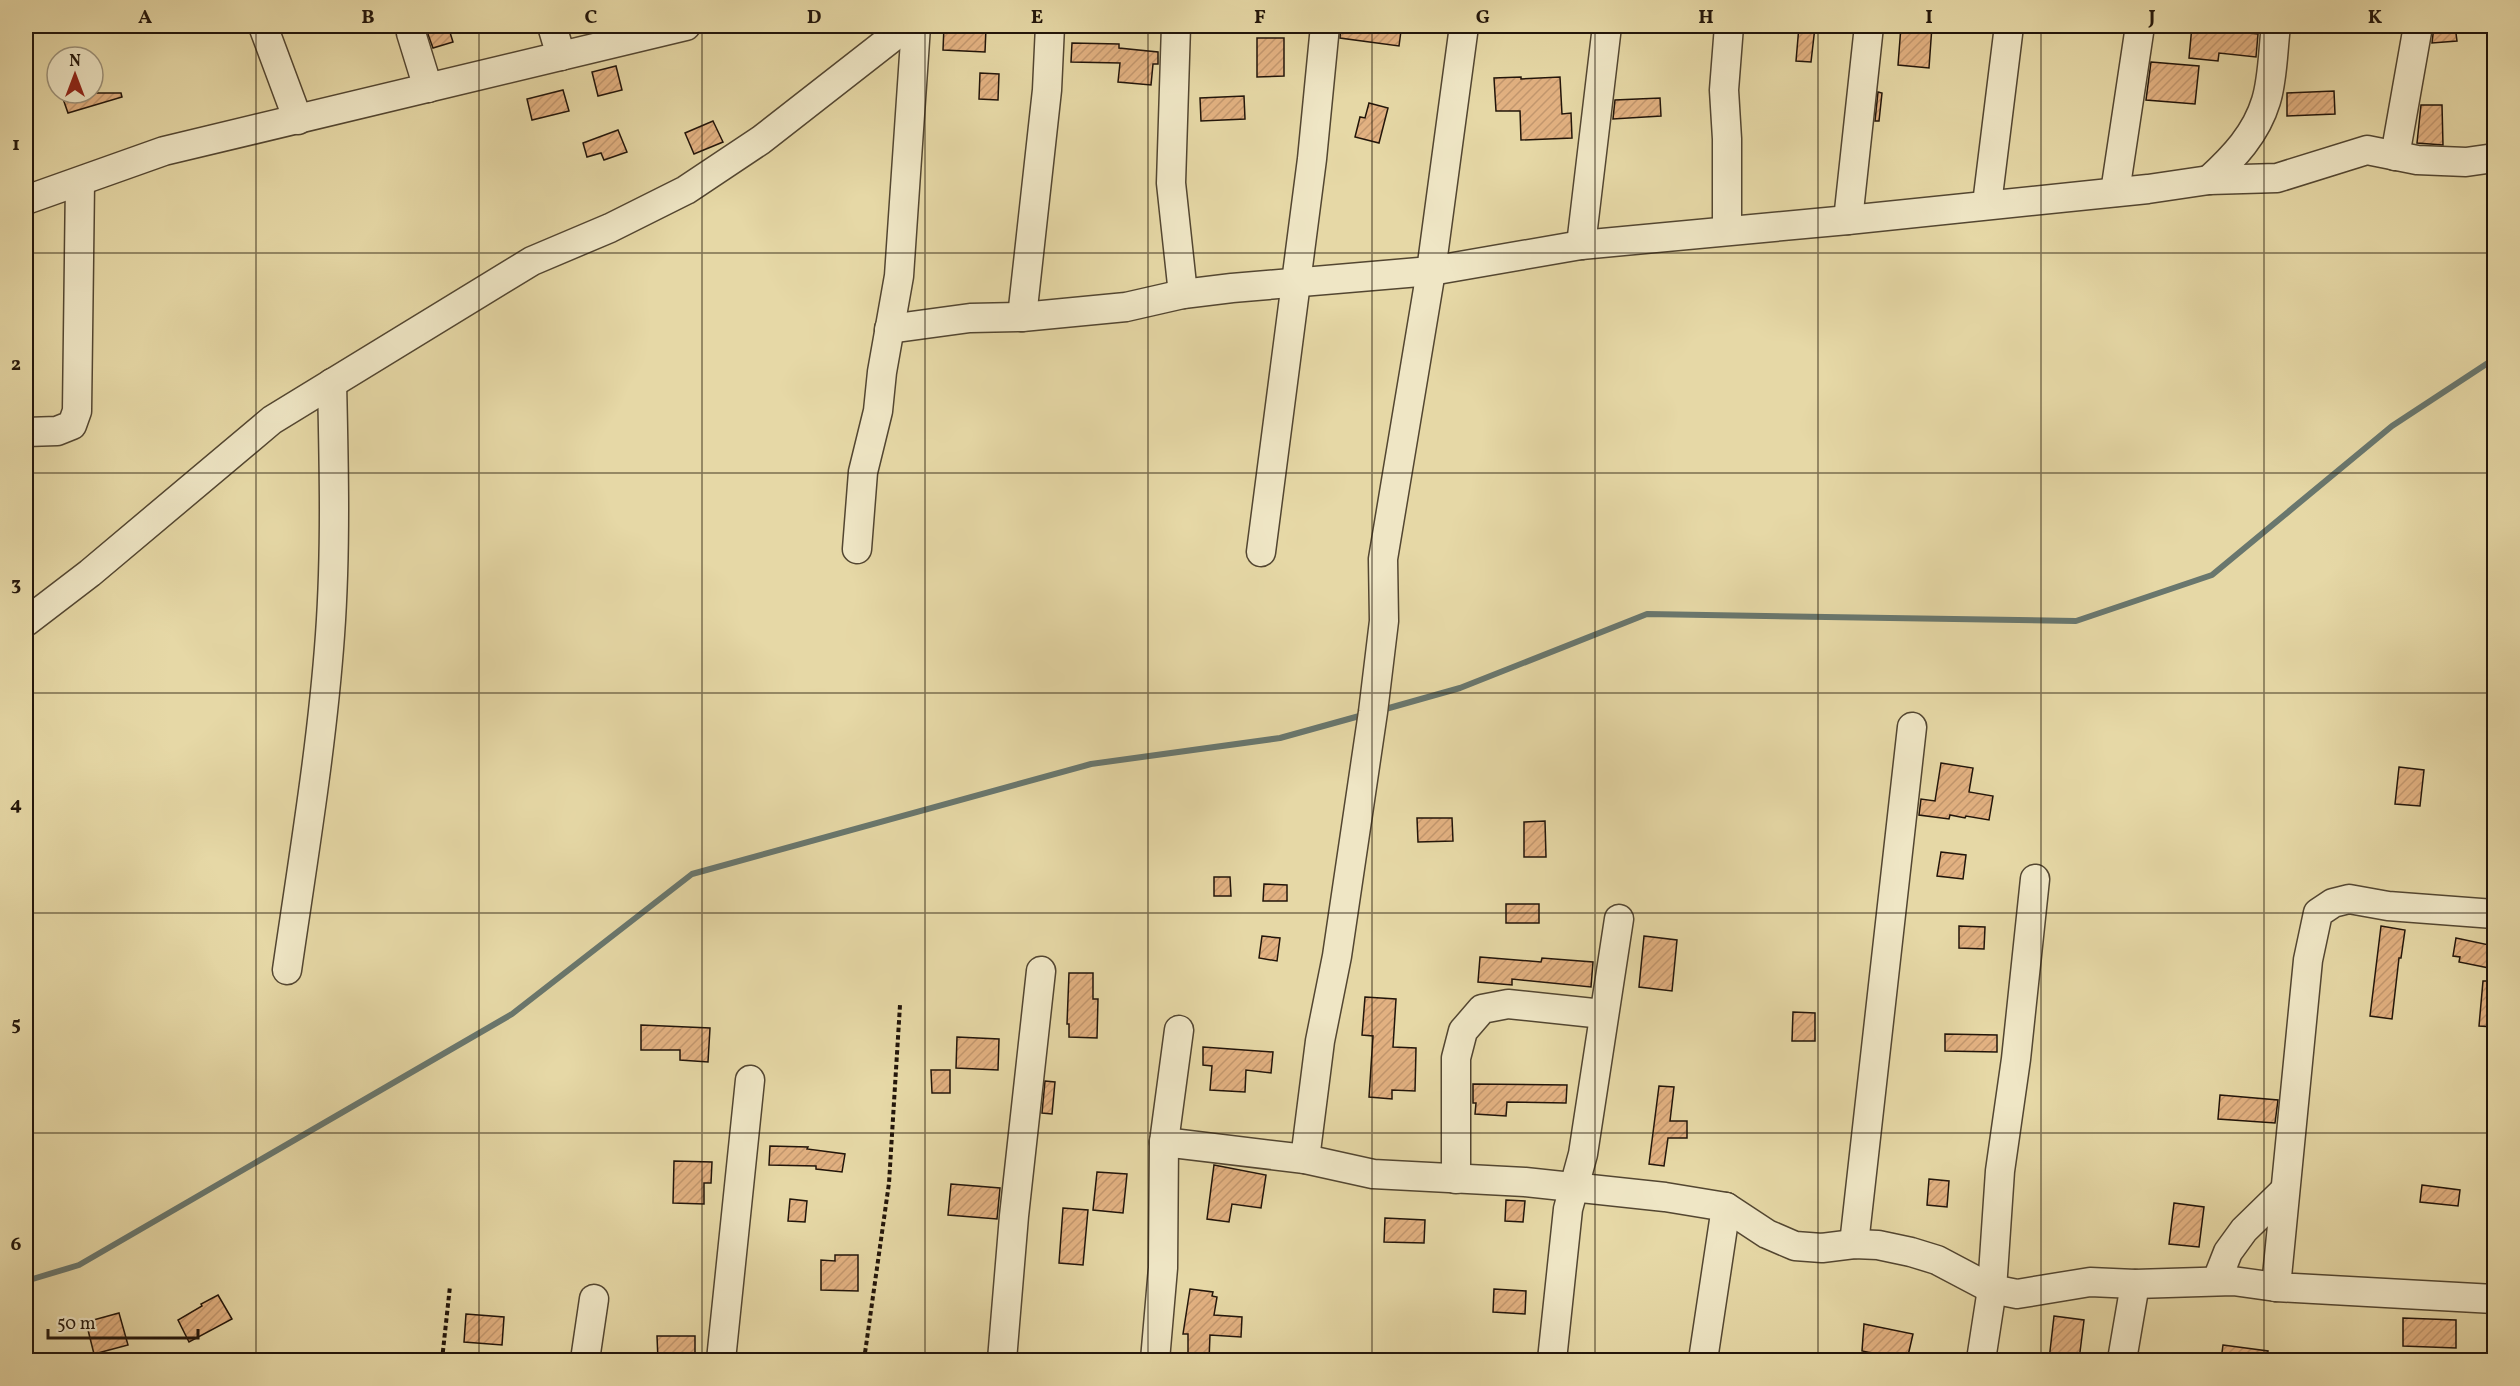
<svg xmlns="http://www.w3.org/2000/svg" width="2520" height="1386" font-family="Vollkorn,serif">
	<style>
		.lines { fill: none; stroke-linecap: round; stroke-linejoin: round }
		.stream { stroke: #69776e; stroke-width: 6 }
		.building { fill: url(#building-hatch); stroke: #22150a; stroke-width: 1.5 }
		.minor-casing { stroke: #534631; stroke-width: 31 }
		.path { stroke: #22150a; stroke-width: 4; stroke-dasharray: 4.5 3; stroke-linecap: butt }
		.minor { stroke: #efe6c5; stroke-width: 28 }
		.grid { fill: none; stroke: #22150a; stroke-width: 1.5; stroke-opacity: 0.55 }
		.neatline { fill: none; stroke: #22150a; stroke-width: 2 }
		.grid-label { font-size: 20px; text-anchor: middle; font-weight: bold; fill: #22150a }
	</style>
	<defs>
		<pattern id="building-hatch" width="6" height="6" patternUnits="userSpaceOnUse" patternTransform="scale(1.5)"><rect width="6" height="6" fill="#e2b181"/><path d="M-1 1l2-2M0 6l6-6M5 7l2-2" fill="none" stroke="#c2976e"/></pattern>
	</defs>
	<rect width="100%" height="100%" fill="#e6d8a6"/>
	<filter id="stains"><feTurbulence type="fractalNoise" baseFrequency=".00333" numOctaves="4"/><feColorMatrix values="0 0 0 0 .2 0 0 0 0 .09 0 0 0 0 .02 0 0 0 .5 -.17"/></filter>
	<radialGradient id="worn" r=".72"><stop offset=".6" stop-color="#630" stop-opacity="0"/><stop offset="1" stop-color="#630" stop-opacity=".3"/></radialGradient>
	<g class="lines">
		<g class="stream">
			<path d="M1382,710l78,-22 187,-74 429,7 136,-46 180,-149 102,-67"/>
			<path d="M26,1281l53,-16 433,-251 180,-140 399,-110 189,-26 83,-23"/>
		</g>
	</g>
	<g class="building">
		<path d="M425,26h23l5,16 -20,6z"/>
		<path d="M944,26l42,2 -1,24 -42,-2z"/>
		<path d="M1341,26h20l40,5 -2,15 -59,-8z"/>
		<path d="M1799,26l16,1 -4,35 -15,-1z"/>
		<path d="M1901,26h31l-3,42 -31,-3z"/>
		<path d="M2192,26h26l13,2v3l27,3 -2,23 -37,-4 -1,8 -29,-3z"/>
		<path d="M2434,26h21l2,15 -25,2z"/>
		<path d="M1257,38h27v38l-27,1z"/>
		<path d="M1072,43l47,1v4l39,4v12h-5l-2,21 -33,-3 2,-19 -49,-1z"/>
		<path d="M2151,62l48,4 -4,38 -49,-4z"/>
		<path d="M616,66l6,24 -24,6 -6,-24z"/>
		<path d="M980,73l19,1 -1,26 -19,-1z"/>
		<path d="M1521,77v2l39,-2 2,37 9,-1 1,25 -51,2 -1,-29h-24l-2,-33z"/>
		<path d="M563,90l6,21 -37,9 -5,-21z"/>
		<path d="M2334,91l1,23 -48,2v-23z"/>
		<path d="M1878,92l4,1 -3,28h-4z"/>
		<path d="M61,93h60l1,4 -54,16z"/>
		<path d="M1244,96l1,23 -44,2 -1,-23z"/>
		<path d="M1660,98l1,18 -48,3 2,-19z"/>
		<path d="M1369,103l19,5 -9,35 -24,-6 5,-20 5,1z"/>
		<path d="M2421,105h21l1,40 -26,-2z"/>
		<path d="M713,121l10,21 -29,12 -9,-21z"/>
		<path d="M618,130l9,22 -23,8 -3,-7 -14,4 -4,-14z"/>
		<path d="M1941,763l32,5 -4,24 24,4 -4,24 -23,-4 -1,2 -15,-3 -1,4 -30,-4 2,-16 14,2z"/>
		<path d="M2399,767l25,3 -4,36 -25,-2z"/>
		<path d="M1417,818h35l1,23 -35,1z"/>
		<path d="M1545,821l1,36h-22v-35z"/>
		<path d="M1941,852l25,3 -3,24 -26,-3z"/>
		<path d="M1214,877h16l1,19h-17z"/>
		<path d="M1264,884l23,1v16h-24z"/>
		<rect x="1506" y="904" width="33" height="19"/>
		<path d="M1959,926l26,1 -1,22 -25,-1z"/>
		<path d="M2381,926l24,4 -4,28h-2l-7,61 -22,-3z"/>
		<path d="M1262,936l18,2 -3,23 -18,-3z"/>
		<path d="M1644,936l33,4 -5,51 -33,-4z"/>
		<path d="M2456,938l38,8v23l-35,-7 1,-5 -7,-1z"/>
		<path d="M1480,957l61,5 1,-4 51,4 -2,25 -79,-8v6l-34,-3z"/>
		<path d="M1069,973h24v26h5l-1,39 -28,-1v-13h-2z"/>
		<path d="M2483,981h11v46l-15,-1z"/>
		<path d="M1365,997l31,2 -3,48 23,1 -1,43 -23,-1v9l-23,-2 4,-61 -11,-1z"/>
		<path d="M1793,1012l22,1v28h-23z"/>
		<path d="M641,1025l69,3 -2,34 -28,-2v-10h-39z"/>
		<path d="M1945,1034l52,1v17l-52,-1z"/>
		<path d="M957,1037l42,2 -1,31 -42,-2z"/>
		<path d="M1203,1047l70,5 -2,21 -25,-3 -1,22 -35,-2 2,-24 -9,-1z"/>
		<path d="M931,1070h19v23h-18z"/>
		<path d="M1045,1081l10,1 -3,32 -10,-1z"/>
		<path d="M1473,1084l94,1 -1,18 -59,-1 -1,14 -31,-2 1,-11h-3z"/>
		<path d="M1659,1086l15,1 -4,34h17v17h-19l-4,28 -15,-2z"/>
		<path d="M2220,1095l58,5 -3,23 -57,-4z"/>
		<path d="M770,1146l38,1 -1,2 38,5 -3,18 -26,-3v-3l-47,-1z"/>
		<path d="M674,1161l38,1 -1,21h-7v21l-31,-1z"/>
		<path d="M1214,1165l52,10 -5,33 -29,-4 -3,18 -22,-3z"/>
		<path d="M1097,1172l30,2 -4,39 -30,-3z"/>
		<path d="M1929,1179l20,2 -2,26 -20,-2z"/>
		<path d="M951,1184l49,4 -3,31 -49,-4z"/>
		<path d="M2422,1185l38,5 -2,16 -38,-4z"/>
		<path d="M790,1199l17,2 -2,21 -17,-1z"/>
		<path d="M1506,1200l19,1 -2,21 -18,-1z"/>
		<path d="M2174,1203l30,4 -5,40 -30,-3z"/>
		<path d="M1063,1208l25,2 -5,55 -24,-2z"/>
		<path d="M1385,1218l40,2 -1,23 -40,-1z"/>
		<path d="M835,1255h23v36l-37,-1v-30l14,1z"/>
		<path d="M1190,1289l23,3 -1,4 5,1 -3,18 28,2 -1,20 -31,-2 -1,25h-21v-26h-5z"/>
		<path d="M1494,1289l32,2 -1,23 -32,-2z"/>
		<path d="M218,1295l14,24 -43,23 -11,-22 24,-14 -1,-2z"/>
		<path d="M119,1313l9,32 -34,9 -8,-32z"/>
		<path d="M466,1314l38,3 -2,28 -38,-3z"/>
		<path d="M2054,1316l30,4 -5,40h-30z"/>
		<path d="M2403,1318l53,2v28l-53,-2z"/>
		<path d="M1864,1324l49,10 -6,26 -45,-9z"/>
		<path d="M657,1336h38v23l-37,1z"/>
		<path d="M2223,1345l45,6 -1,9h-46z"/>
	</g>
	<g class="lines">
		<defs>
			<g id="minor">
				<path d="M263,26l35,94"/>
				<path d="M552,26l9,30"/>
				<path d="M1176,26l-5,157 12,111"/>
				<path d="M411,33l17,55"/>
				<path d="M2395,156l23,-130"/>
				<path d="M2209,180c25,-23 47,-46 57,-79 7,-22 7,-53 10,-75"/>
				<path d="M2115,192l25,-166"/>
				<path d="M26,200l138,-49 522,-125"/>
				<path d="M1987,204l22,-178"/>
				<path d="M1848,220l21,-194"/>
				<path d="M1727,230v-91l-3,-49 5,-64"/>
				<path d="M1581,245l26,-219"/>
				<path d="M1022,317l25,-227 3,-64"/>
				<path d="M889,329l81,-11 52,-1 104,-10 57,-13 49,-6 199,-17 150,-26 267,-25 300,-31 61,-9 68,-2 90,-28 50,10 49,2 28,-4"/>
				<path d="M26,432l31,-1 15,-6 5,-14 3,-229"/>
				<path d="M857,549l6,-77 15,-61 4,-39 17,-96 17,-250"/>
				<path d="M1261,552l51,-393 13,-133"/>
				<path d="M26,622l64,-49 182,-153 260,-159 78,-33 76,-38 75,-50 146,-114"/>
				<path d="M2494,914l-106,-8 -39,-7 -16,4 -15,10 -10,47 -32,327 218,12"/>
				<path d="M287,970c16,-111 35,-223 43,-335 6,-84 4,-168 2,-252"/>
				<path d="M1164,1142l141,17 68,15 152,8 140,15 61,10 41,27 28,12 27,2 32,-4 24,1 33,7 26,8 55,29 25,5 73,-12 45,2 98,-3 43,6"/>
				<path d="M1305,1159l15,-118 17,-85 36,-244 11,-91 -1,-62 48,-288 33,-245"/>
				<path d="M1456,1179v-121l7,-27 19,-22 26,-5 95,10"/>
				<path d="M1854,1244l58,-517"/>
				<path d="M2217,1280l11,-28 16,-22 40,-39"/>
				<path d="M585,1360l9,-61"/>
				<path d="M721,1360l29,-280"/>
				<path d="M1002,1360l12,-144 27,-245"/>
				<path d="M1155,1360l8,-92 1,-126 15,-112"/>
				<path d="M1552,1360l16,-151 15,-55 36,-235"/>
				<path d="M1703,1360l23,-153"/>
				<path d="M1981,1360l11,-71 8,-118 16,-112 19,-180"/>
				<path d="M2122,1360l13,-76"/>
			</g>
		</defs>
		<use href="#minor" class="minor-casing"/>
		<g class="path">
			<path d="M442,1360l8,-74"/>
			<path d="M864,1360l25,-177 11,-178"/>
		</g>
		<use href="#minor" class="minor"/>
	</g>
	<path class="grid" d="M256,26v1334M479,26v1334M702,26v1334M925,26v1334M1148,26v1334M1372,26v1334M1595,26v1334M1818,26v1334M2041,26v1334M2264,26v1334M26,253h2468M26,473h2468M26,693h2468M26,913h2468M26,1133h2468"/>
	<rect width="2520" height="1386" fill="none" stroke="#e6d8a6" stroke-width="66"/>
	<g transform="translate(75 75)"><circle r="28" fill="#efe6c5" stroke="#9d927a" stroke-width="1.5"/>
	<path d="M0-4.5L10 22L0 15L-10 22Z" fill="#8f2418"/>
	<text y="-9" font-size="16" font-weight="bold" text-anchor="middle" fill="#22150a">N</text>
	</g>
	<path d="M48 1329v9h150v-9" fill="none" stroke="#22150a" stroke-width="3"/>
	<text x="57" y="1329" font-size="18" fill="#22150a" stroke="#efe6c5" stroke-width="4.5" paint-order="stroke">50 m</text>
	<rect x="33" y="33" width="2454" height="1320" class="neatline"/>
	<g class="grid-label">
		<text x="145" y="23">A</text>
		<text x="368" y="23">B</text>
		<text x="591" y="23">C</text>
		<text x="814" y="23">D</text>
		<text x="1037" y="23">E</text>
		<text x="1260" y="23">F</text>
		<text x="1483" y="23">G</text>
		<text x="1706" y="23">H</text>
		<text x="1929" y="23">I</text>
		<text x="2152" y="23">J</text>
		<text x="2375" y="23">K</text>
		<text x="16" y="150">1</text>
		<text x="16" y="370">2</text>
		<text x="16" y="590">3</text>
		<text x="16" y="810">4</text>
		<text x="16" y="1030">5</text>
		<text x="16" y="1250">6</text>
	</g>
	<rect width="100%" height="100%" filter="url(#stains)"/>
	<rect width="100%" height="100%" fill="url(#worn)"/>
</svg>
